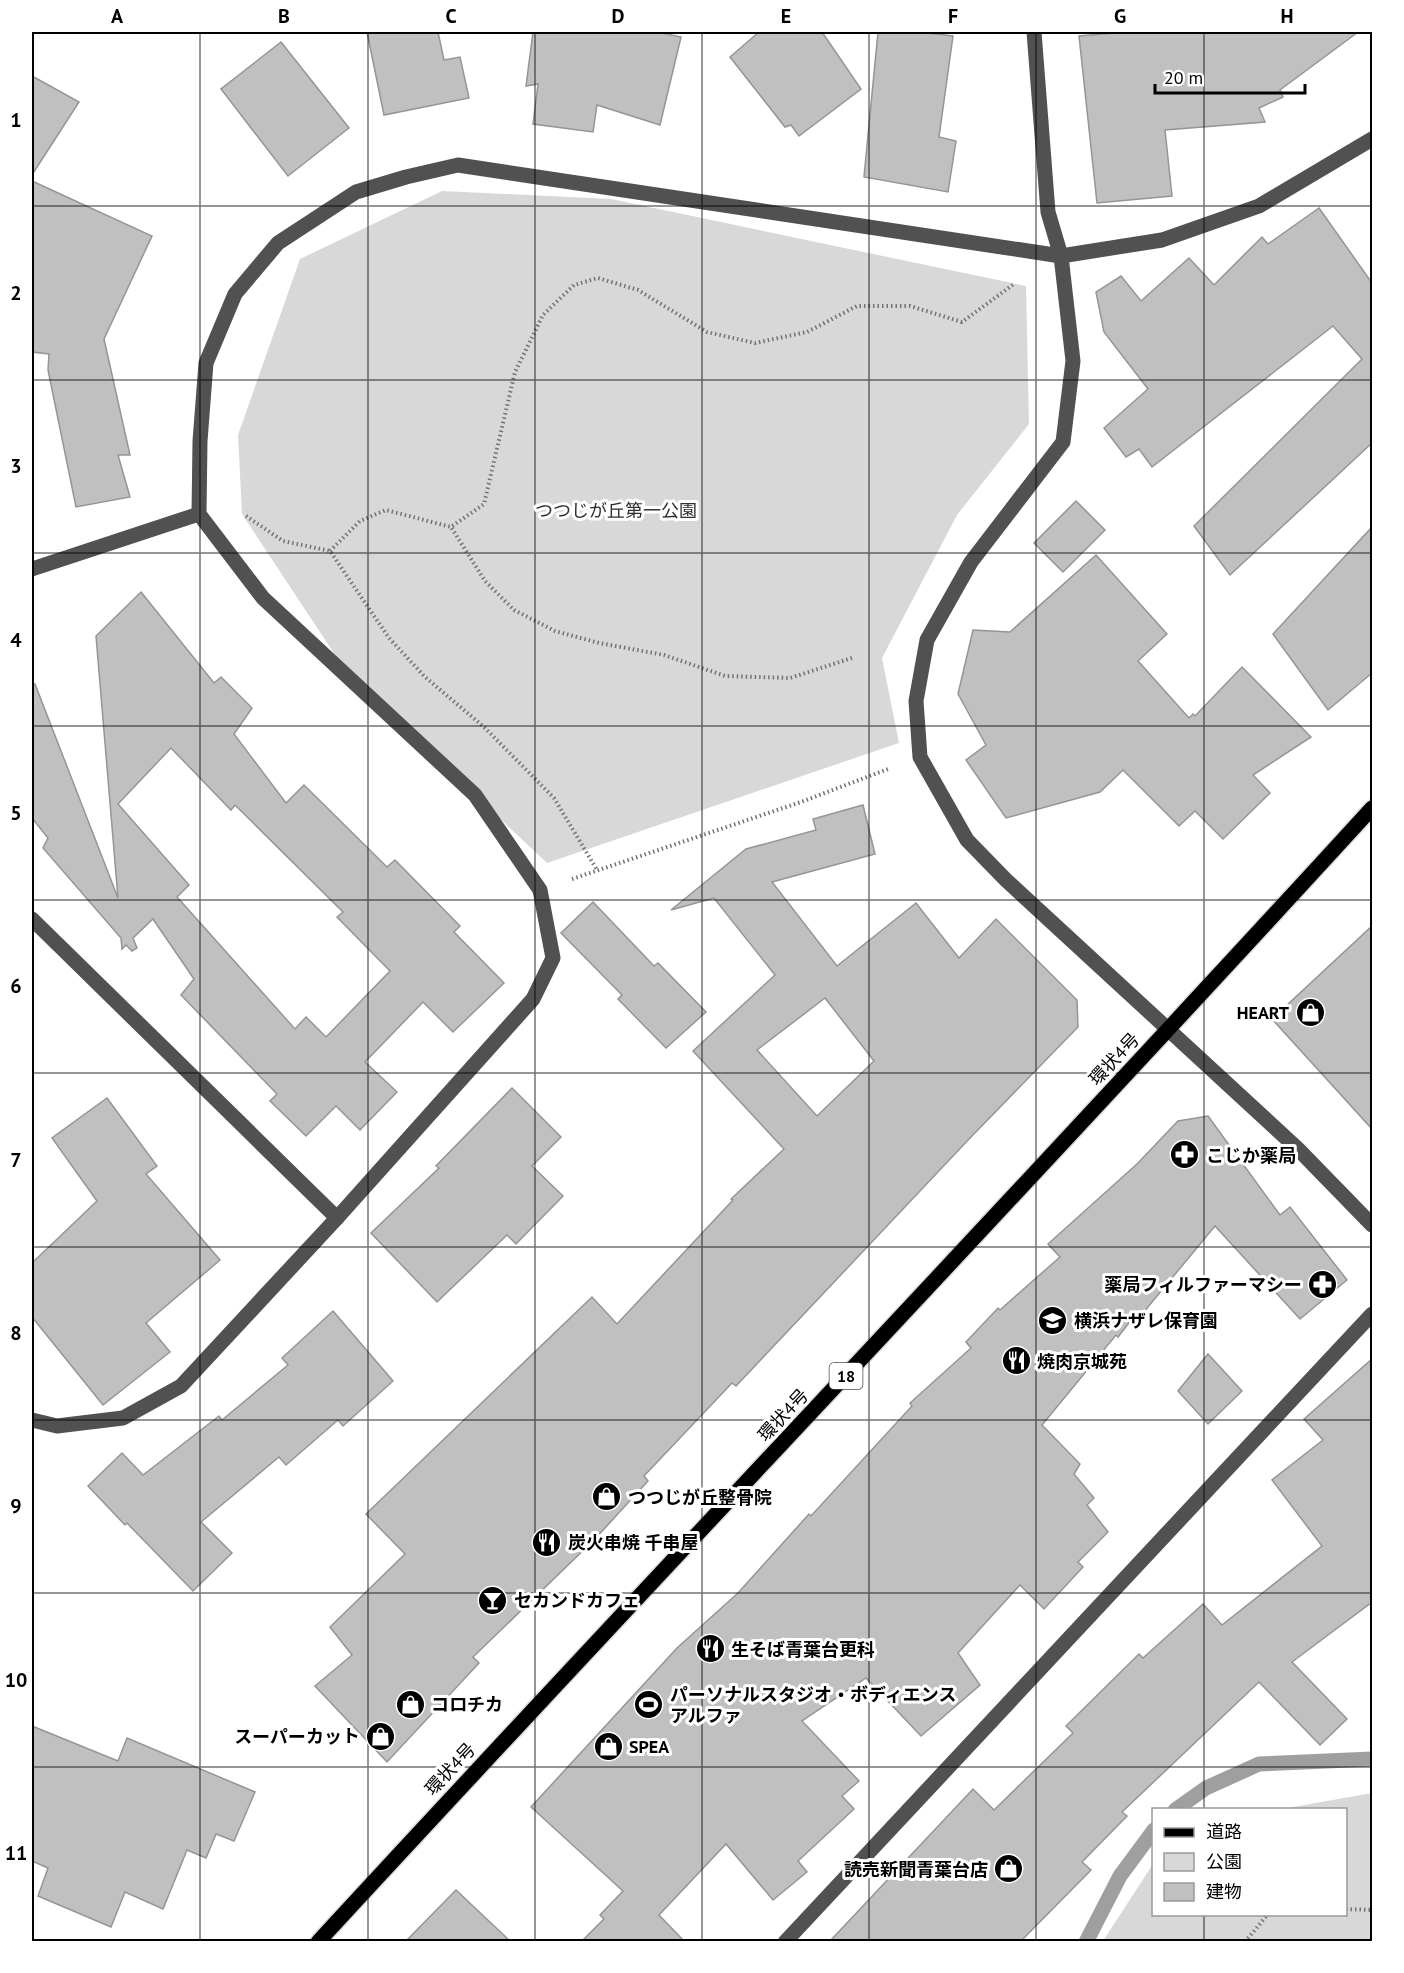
<svg xmlns="http://www.w3.org/2000/svg" width="1404" height="1973" font-family="'PT Sans','Noto Sans JP',sans-serif">
	<style>
		.green { fill: #d8d8d8 }
		.lines { fill: none; stroke-linecap: round; stroke-linejoin: round }
		.stream { stroke: #9f9f9f; stroke-width: 15 }
		.building { fill: #c0c0c0; stroke: #959595; stroke-width: 1.5; fill-rule: evenodd }
		.major-casing { stroke: #dbdbdb; stroke-width: 18 }
		.path { stroke: #737373; stroke-width: 4; stroke-dasharray: 1.5 3; stroke-linecap: butt }
		.minor { stroke: #515151; stroke-width: 15 }
		.major { stroke: #000; stroke-width: 15 }
		.grid { fill: none; stroke: #000; stroke-width: 1.5; stroke-opacity: 0.55 }
		.labels { text-anchor: middle; dominant-baseline: central; stroke-width: 6; stroke-linejoin: round; paint-order: stroke }
		.shield { fill: #fff; stroke: #4c4c4c; stroke-width: 1.5 }
		.shield-label { font-size: 16px; font-weight: bold; fill: #000 }
		.park-label { font-size: 18px; fill: #2f2f2f; stroke: #fff }
		.poi-label { font-size: 18px; font-weight: bold; fill: #000; stroke: #fff; text-anchor: start }
		.street-label { font-size: 18px; fill: #000; stroke: #fff }
		.neatline { fill: none; stroke: #000; stroke-width: 2 }
		.grid-label { font-size: 20px; text-anchor: middle; font-weight: bold; fill: #000 }
	</style>
	<rect width="100%" height="100%" fill="#fff"/>
	<g class="green">
		<path d="M442,191l169,8 415,87 3,138 -72,91 -75,143 17,85 -352,120 -198,-187 -107,-162 -4,-79 62,-176z"/>
		<path d="M1372,1793v148h-269l50,-77 1,50h192v-104l-64,-1z"/>
	</g>
	<g class="lines">
		<g class="stream">
			<path d="M1175,1810l31,-22 53,-24 113,-5"/>
			<path d="M1086,1942l34,-66 34,-46"/>
		</g>
	</g>
	<g class="building">
		<path d="M367,32h71l6,28 16,-3 9,41 -85,17z"/>
		<path d="M533,32h125l23,5 -21,88 -63,-20 -4,27 -60,-8 5,-40 -12,2z"/>
		<path d="M759,32h63l39,57 -62,47 -8,-11 -6,2 -55,-70z"/>
		<path d="M878,32h42l33,4 -14,101 17,4 -8,51 -84,-15z"/>
		<path d="M1125,32h233l-78,58 3,7 -24,11 6,14 -100,8 7,66 -75,7 -18,-167z"/>
		<path d="M281,42l68,86 -61,48 -67,-87z"/>
		<path d="M32,76l47,26 -47,73z"/>
		<path d="M32,181l120,55 -48,103 26,116h-12l12,42 -54,10 -28,-137 1,-16 -17,-2z"/>
		<path d="M1319,208l53,75v160l-142,132 -36,-49 168,-167 -29,-33 -181,141 -13,-18 -13,8 -22,-29 44,-39 -44,-57 -8,-40 25,-16 20,25 48,-43 25,27 48,-48 6,7z"/>
		<path d="M1076,501l29,29 -42,42 -29,-29z"/>
		<path d="M1372,527v146l-44,37 -55,-76z"/>
		<path d="M1096,555l71,79 -29,27 51,57 4,-4 2,2 47,-49 69,70 -58,38 17,18 -47,46 -28,-28 -16,15 -56,-56 -23,22 -94,26 -40,-58 20,-15 -28,-51 15,-64 37,2z"/>
		<path d="M141,592l73,91 7,-6 31,31 -18,26 52,69 18,-18 83,82 8,-7 65,66 -6,6 50,51 -51,49 -30,-30 -58,60 32,30 -37,38 -24,-24 -30,30 -36,-35 7,-7 -96,-99 13,-16 -41,-60 -20,19 4,10 -5,3 -6,-6 -4,4 -1,-11 -78,-90 5,-10 -16,-20v-134h3l83,214 -22,-262zM171,748l60,62 4,-5 108,107 -6,5 53,54 -64,66 -20,-20 -11,12 -118,-132 12,-12 -71,-81z"/>
		<path d="M863,805l12,49 -103,28 65,84 79,-63 43,55 37,-39 81,81 1,27 -108,111 -234,248 -4,-3 -88,93 4,5 -54,59 -121,117 6,6 -92,99 -72,-76 37,-31 -22,-28 75,-73 -39,-40 226,-217 25,27 116,-124 -2,-1 53,-50 -91,-98 82,-76 -61,-77 -43,12 75,-61 70,-19 -3,-11zM825,998l49,63 -57,55 -60,-66z"/>
		<path d="M593,902l61,64 4,-3 48,49 -40,36 -48,-49 4,-4 -61,-62z"/>
		<path d="M1372,926v203l-100,-110z"/>
		<path d="M512,1088l49,49 -29,29 31,30 -47,48 -9,-9 -70,67 -66,-69 68,-65 -3,-2z"/>
		<path d="M107,1098l50,68 -11,8 74,86 -74,63 24,29 -67,53 -71,-88v-54l65,-62 -45,-63z"/>
		<path d="M1208,1116l72,99 10,-8 57,73 -47,39 -85,-93 -77,93 -3,-4 -17,22 -2,-2 -74,90 38,39 -6,10 20,24 -7,7 21,27 -30,30 5,5 -39,42 -24,-24 -62,68 22,32 -59,51 -55,-58 -64,43 57,60 -17,15 12,13 -56,52 9,11 -34,28 -47,-56 -67,71 25,26h-102l22,-22 -4,-4 23,-24 -92,-84 146,-159 61,-55 71,-79 2,2 101,-110 -2,-3 61,-55 -5,-6 32,-34 2,2 60,-53 -12,-13 89,-80 41,-43z"/>
		<path d="M333,1311l60,70 -50,45 -5,-6 -52,45 -7,-8 -78,65 31,31 -39,38 -66,-68 -2,2 -37,-39 34,-33 21,22 76,-59 3,4 66,-55 -6,-7z"/>
		<path d="M1208,1354l34,37 -34,33 -30,-33z"/>
		<path d="M1372,1359v243l-80,60 55,57 -27,26 -61,-63 -137,130 5,4 -45,46 9,8 -70,71h-191l143,-152 21,21 79,-77 -7,-7 73,-72 4,4 60,-54 19,21 100,-79 -50,-66 51,-40 -19,-21z"/>
		<path d="M32,1726l86,35 9,-23 128,54 -21,49 -18,-7 -10,24 -19,-8 -24,59 -38,-17 -14,35 -73,-31 10,-28 -16,-7z"/>
		<path d="M456,1890l54,51h-104z"/>
	</g>
	<g class="lines">
		<defs>
			<path id="major" d="M318,1942c350,-380 706,-753 1054,-1134"/>
		</defs>
		<use href="#major" class="major-casing"/>
		<g class="path">
			<path d="M246,516l37,25 47,10 59,87 36,39 59,50 70,71 43,72"/>
			<path d="M330,551l30,-30 26,-11 65,17"/>
			<path d="M852,658l-62,20 -65,-2 -61,-21 -65,-12 -44,-12 -41,-21 -29,-29 -34,-54 33,-23 31,-132 28,-57 31,-30 24,-7 40,12 69,42 48,11 52,-11 50,-26h53l52,16 52,-38"/>
			<path d="M572,879l229,-77 87,-33"/>
			<path d="M1346,1909l26,1"/>
			<path d="M1245,1942l23,-28"/>
		</g>
		<g class="minor">
			<path d="M1034,32l14,180 13,44 12,105 -10,81 -92,120 -44,78 -11,61 4,56 47,83 39,40 292,269 74,76"/>
			<path d="M32,569l167,-55"/>
			<path d="M32,919l305,299"/>
			<path d="M32,1420l25,6 66,-8 58,-32 156,-168 196,-219 20,-41 -13,-68 -65,-95 -212,-197 -64,-84 1,-73 6,-78 29,-69 43,-51 78,-51 50,-15 52,-12 603,91 101,-16 97,-34 113,-67"/>
			<path d="M785,1942l587,-628"/>
		</g>
		<use href="#major" class="major"/>
	</g>
	<path class="grid" d="M200,32v1910M368,32v1910M535,32v1910M702,32v1910M869,32v1910M1036,32v1910M1204,32v1778M32,206h1340M32,380h1340M32,553h1340M32,726h1340M32,900h1340M32,1073h1340M32,1247h1340M32,1420h1340M32,1593h1340M32,1767h1340M1204,1914v28"/>
	<defs>
		<symbol id="shop-disc" viewBox="-11 -11 22 22"><circle r="9.5" fill="#000" stroke="#fff"/><path d="M-5-2.5h2.3a2.7 3.5 0 0 1 5.4 0H5L5.5 6h-11ZM-1.5-2.5h3a1.5 2.3 0 0 0-3 0Z" fill="#fff"/></symbol>
		<symbol id="pharmacy-disc" viewBox="-11 -11 22 22"><circle r="9.5" fill="#000" stroke="#fff"/><path d="M-2-6h4v4h4v4h-4v4h-4v-4h-4v-4h4Z" fill="#fff"/></symbol>
		<symbol id="school-disc" viewBox="-11 -11 22 22"><circle r="9.5" fill="#000" stroke="#fff"/><path d="M0-5L7-2L0 1L-7-2ZM-4 1L0 2.5L4 1V4Q0 6-4 4Z" fill="#fff"/></symbol>
		<symbol id="restaurant-disc" viewBox="-11 -11 22 22"><circle r="9.5" fill="#000" stroke="#fff"/><path d="M-5-6h1v4h1v-4h1v4h1v-4h1v5L-1.5 .5V6h-2V.5L-5-1ZM5-6V6H3V1.5H1.5Q1.5-4 5-6Z" fill="#fff"/></symbol>
		<symbol id="bar-disc" viewBox="-11 -11 22 22"><circle r="9.5" fill="#000" stroke="#fff"/><path d="M-6-5H6L.8 .8V4.5H3.5V6h-7V4.5H-.8V.8Z" fill="#fff"/></symbol>
		<symbol id="stadium-disc" viewBox="-11 -11 22 22"><circle r="9.5" fill="#000" stroke="#fff"/><path d="M0-5a6.5 5 0 1 0 0 10a6.5 5 0 1 0 0-10ZM-3.5-1.8h7v3.6h-7Z" fill="#fff"/></symbol>
	</defs>
	<g fill-rule="evenodd">
		<use href="#shop-disc" x="1294" y="996" width="33" height="33"/>
		<use href="#pharmacy-disc" x="1168" y="1138" width="33" height="33"/>
		<use href="#pharmacy-disc" x="1306" y="1268" width="33" height="33"/>
		<use href="#school-disc" x="1036" y="1304" width="33" height="33"/>
		<use href="#restaurant-disc" x="1000" y="1344" width="33" height="33"/>
		<use href="#shop-disc" x="590" y="1480" width="33" height="33"/>
		<use href="#restaurant-disc" x="530" y="1526" width="33" height="33"/>
		<use href="#bar-disc" x="476" y="1584" width="33" height="33"/>
		<use href="#restaurant-disc" x="694" y="1632" width="33" height="33"/>
		<use href="#shop-disc" x="394" y="1688" width="33" height="33"/>
		<use href="#stadium-disc" x="632" y="1688" width="33" height="33"/>
		<use href="#shop-disc" x="364" y="1720" width="33" height="33"/>
		<use href="#shop-disc" x="592" y="1730" width="33" height="33"/>
		<use href="#shop-disc" x="992" y="1852" width="33" height="33"/>
	</g>
	<g class="labels">
		<rect class="shield" x="829.5" y="1363" width="33" height="26" rx="4.5"/>
		<g class="shield-label">
			<text x="846" y="1376">18</text>
		</g>
		<g class="park-label">
			<text x="616" y="510">つつじが丘第一公園</text>
		</g>
		<g class="poi-label">
			<text x="1289" y="1012" text-anchor="end">HEART</text>
			<text x="1206" y="1155">こじか薬局</text>
			<text x="1302" y="1284" text-anchor="end">薬局フィルファーマシー</text>
			<text x="1074" y="1320">横浜ナザレ保育園</text>
			<text x="1037" y="1361">焼肉京城苑</text>
			<text x="628" y="1497">つつじが丘整骨院</text>
			<text x="568" y="1542">炭火串焼 千串屋</text>
			<text x="514" y="1600">セカンドカフェ</text>
			<text x="731" y="1649">生そば青葉台更科</text>
			<text x="670" y="1694">パーソナルスタジオ・ボディエンス<tspan x="670" dy="21">アルファ</tspan></text>
			<text x="431" y="1704">コロチカ</text>
			<text x="360" y="1736" text-anchor="end">スーパーカット</text>
			<text x="629" y="1746">SPEA</text>
			<text x="988" y="1869" text-anchor="end">読売新聞青葉台店</text>
		</g>
		<g class="street-label">
			<text transform="translate(1114 1059) rotate(-47)">環状4号</text>
			<text transform="translate(783 1415) rotate(-47)">環状4号</text>
			<text transform="translate(450 1769) rotate(-47)">環状4号</text>
		</g>
	</g>
	<rect width="1404" height="1973" fill="none" stroke="#ffffff" stroke-width="66"/>
	<rect x="1152" y="1808" width="195" height="108" fill="#ffffff" stroke="#999999" stroke-width="1.5"/>
	<rect x="1164" y="1828" width="30" height="9" fill="#000000" stroke="#999999" stroke-width="1.5"/>
	<text x="1206" y="1838" font-size="18" fill="#000000">道路</text>
	<rect x="1164" y="1853" width="30" height="18" fill="#d8d8d8" stroke="#999999" stroke-width="1.5"/>
	<text x="1206" y="1868" font-size="18" fill="#000000">公園</text>
	<rect x="1164" y="1883" width="30" height="18" fill="#c0c0c0" stroke="#999999" stroke-width="1.5"/>
	<text x="1206" y="1898" font-size="18" fill="#000000">建物</text>
	<path d="M1155 84v9h150v-9" fill="none" stroke="#000000" stroke-width="3"/>
	<text x="1164" y="84" font-size="18" fill="#000000" stroke="#ffffff" stroke-width="4.5" paint-order="stroke">20 m</text>
	<rect x="33" y="33" width="1338" height="1907" class="neatline"/>
	<g class="grid-label">
		<text x="117" y="23">A</text>
		<text x="284" y="23">B</text>
		<text x="451" y="23">C</text>
		<text x="618" y="23">D</text>
		<text x="786" y="23">E</text>
		<text x="953" y="23">F</text>
		<text x="1120" y="23">G</text>
		<text x="1287" y="23">H</text>
		<text x="16" y="127">1</text>
		<text x="16" y="300">2</text>
		<text x="16" y="473">3</text>
		<text x="16" y="647">4</text>
		<text x="16" y="820">5</text>
		<text x="16" y="993">6</text>
		<text x="16" y="1167">7</text>
		<text x="16" y="1340">8</text>
		<text x="16" y="1513">9</text>
		<text x="16" y="1687">10</text>
		<text x="16" y="1860">11</text>
	</g>
</svg>
